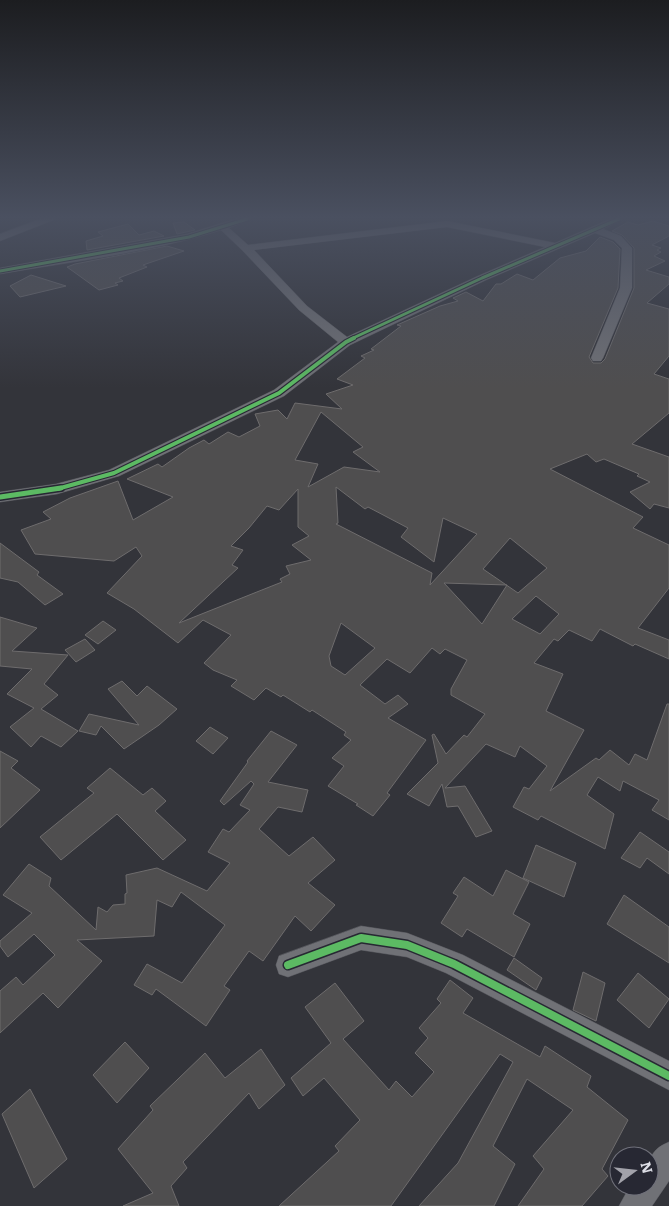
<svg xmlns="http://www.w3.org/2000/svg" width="669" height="1206" font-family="Literata,serif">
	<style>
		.building { fill: #4f4e4f; stroke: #6e6c6d; fill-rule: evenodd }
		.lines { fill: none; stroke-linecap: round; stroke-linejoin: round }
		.minor-casing { stroke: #525359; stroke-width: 1 }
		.minor { fill: #707176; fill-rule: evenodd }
		.cycleway-far3-casing { stroke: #272833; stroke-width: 5 }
		.cycleway-far2-casing { stroke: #272833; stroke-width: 6 }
		.cycleway-far1-casing { stroke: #272833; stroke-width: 8 }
		.cycleway-casing { stroke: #272833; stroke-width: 11 }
		.cycleway-far3 { stroke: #5cba63; stroke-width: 3 }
		.cycleway-far2 { stroke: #5cba63; stroke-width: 4 }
		.cycleway-far1 { stroke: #5cba63; stroke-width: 5 }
		.cycleway { stroke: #5cba63; stroke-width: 8 }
	</style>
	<rect width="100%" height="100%" fill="#33343a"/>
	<g class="building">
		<path d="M653,221l16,5v10l-17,9 9,3 -4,2 4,2 -7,4 11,5 -19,9 23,7v7l-22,19 22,6v47l-15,18 15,5v34l-37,31 37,13v51l-15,-4 -4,5 -20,-17 20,-10 -13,-6 2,-2 -35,-15 -8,3 -9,-8 -37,15 93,48 -10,11 36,17v43l-31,40 31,12v19l-34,-15 -2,2 -33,-17 -8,12 -23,-11 -11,11 -4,-2 -20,24 29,11 -17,37 38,19 -34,61 46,-33 3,2 11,-10 19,15 6,-11 12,6 20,-56h2v116l-17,-10 7,-10 -36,-19 -3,10 -22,-14 -11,18 27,19 -9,35 -64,-33 -3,4 -25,-13 11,-20 5,2 18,-23 -27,-20 -5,11 -29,-13 -41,44 20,-2 27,45 -16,6 -18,-31 -11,1 -5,-23 -13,22 -22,-12 31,-31 -6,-28 2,-1 12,20 18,-19 3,2 18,-23 -34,-19v-6l16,-29 -22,-11 -5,5 -8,-6 -22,25 -23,-14 -27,26 25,19 13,-9 10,9 -20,14 38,22 -39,53 3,2 -17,21 -17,-11 2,-1 -30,-18 16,-20 -12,-8 19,-18 -7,-5 2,-3 -34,-22 -2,2 -27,-17 -2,2 -15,-9 -12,12 -23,-14 6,-6 -24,-10 -9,-7 27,-28 -28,-15 -25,23 -44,-34 -27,-16 35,-37 -6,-9 -22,14 -79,-7 -14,-24 30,-11 -8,-7 27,-14 48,-17 15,39 40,-23 -46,-18 31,-15 4,3 27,-19 15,-8 5,4 19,-12 11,5 21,-11 -5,-12 23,-4 9,9 8,-16 47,6 -16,-15 27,-9 -16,-6 28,-21 -4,-2 13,-6 -3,-1 30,-23 -4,-1 43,-19 18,-5 -5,-3 13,-6 17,9 13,-17h5l16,-10 16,6 27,-22 26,-7 14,-14 13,5 7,7 -2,39 -29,69 4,6h8l4,-4 29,-71v-40l-12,-13 -10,-4 16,-9 10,3zM321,412l42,35 -10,5 27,20 -36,-5 -36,20 10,-23 -23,-4zM336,487l29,22 3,-2 40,21 -7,9 33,25 9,-44 34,16 -47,51 2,-12 -96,-49 2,-1zM298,489v38l11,9 -17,9 19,15 -25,6 4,8 -10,5 2,3 -103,41 59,-55 -6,-3 11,-15 -12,-4 18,-18 18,-22 12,4zM510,538l37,30 -29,25 -35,-24zM444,583l63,2 -25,39zM536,596l23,18 -19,20 -28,-15zM341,623l34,25 -30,27 -14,-9 -2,-10z"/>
		<path d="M184,222l11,8 -18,4 -4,-11z"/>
		<path d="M128,224l11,11 15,-4 10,5 -77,14 -1,-9 17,-5 -5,-4z"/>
		<path d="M167,246l17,5 -41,14 4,2 -28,11 4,3 -8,2 3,2 -19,5 -32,-23 8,-3z"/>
		<path d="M31,275l35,11 -46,11 -10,-11z"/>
		<path d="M0,543l39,29 -2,3 26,19 -18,11 -27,-23 -18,-4z"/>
		<path d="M0,617l37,11 -25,23 56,4 -24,29 14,11 -17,14 37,22 -17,16 -20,-11 -10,11 -21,-20 24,-19 -27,-14 25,-25 -32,-3z"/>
		<path d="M103,621l13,9 -18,14 -13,-9z"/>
		<path d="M85,639l10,11 -19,12 -11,-12z"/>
		<path d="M122,681l15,15 10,-10 30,23 -18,16 -35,24 -23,-23 -5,9 -17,-4 10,-17 50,11 -31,-36z"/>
		<path d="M210,727l18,11 -15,16 -17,-13z"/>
		<path d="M271,731l26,14 -29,37 40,8 -6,22 -24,-5 -19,22 30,27 24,-19 22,23 -27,23 27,22 -24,26 -16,-15 -32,45 -14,-10 -25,35 6,4 -24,36 -50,-37 -4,6 -18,-10 13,-21 35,19 43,-58 -44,-33 -9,15 -15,-7 -3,36 -77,4 25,21 -44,47 -15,-15 -43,40v-42l16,-14 7,8 32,-30 -21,-21 -26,23 -8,-11v-5l32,-28 -29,-18 26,-31 22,14 -2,8 47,44 2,-23 9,5 6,-7 12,-1v-10l2,-1 -1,-18 31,-7 50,23 23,-28 -22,-11 15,-23 6,3 21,-22 -10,-5 14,-21 -3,-3 -27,24 -4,-4 28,-39 -1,-1z"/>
		<path d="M0,751l18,10 -7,7 29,22 -40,38z"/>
		<path d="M110,768l33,27 9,-7 14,13 -11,10 31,29 -23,20 -46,-46 -56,46 -21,-23 54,-44 -7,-5z"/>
		<path d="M640,832l29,20v22l-22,-16 -7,10 -19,-10z"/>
		<path d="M536,845l40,18 -12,34 -41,-19z"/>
		<path d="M506,870l23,12 -16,32 17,10 -16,33 -47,-28 -5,8 -21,-14 17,-27 -5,-3 11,-16 29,19z"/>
		<path d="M624,895l45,32v36l-62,-39z"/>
		<path d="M514,958l28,20 -6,12 -29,-20z"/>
		<path d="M583,972l22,11 -9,38 -23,-11z"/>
		<path d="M638,973l31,26 -20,29 -32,-28z"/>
		<path d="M450,980l23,18 -10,15 77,44 5,-11 46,30 -4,11 41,33 -26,49 6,7 -26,30h-64l26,-37 -11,-13 40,-46 -46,-31 -34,67 22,18 -21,42h-75l39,-43 55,-101 -13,-8 -109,152h-112l60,-55 -4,-5 25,-26 -36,-42 -21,18 -12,-18 40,-35 -26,-36 30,-24 29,38 -21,18 46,51 7,-9 16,16 22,-25 -19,-19 13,-15 -9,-10 22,-25 -4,-4z"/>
		<path d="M125,1042l24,26 -32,35 -24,-28z"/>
		<path d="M261,1049l24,36 -26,24 -10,-16 -66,69 4,6 -16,18 8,20h-56l30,-13 -35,-44 35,-39 -3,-4 55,-53 20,25z"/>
		<path d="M30,1089l37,70 -33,29 -32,-74z"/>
	</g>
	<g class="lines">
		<defs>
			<g id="minor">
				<path d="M40,219h16l-56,22v-7z"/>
				<path d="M235,219h16l-22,9 19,17 199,-24 108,22 55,-24h13l-20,10 18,7 11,12v40l-29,70 -2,3h-8l-2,-3 29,-70 2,-40 -8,-8 -19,-7 -109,47 -136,65 -66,51 -165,80 -62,18 -57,8v-10l56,-8 53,-14 165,-80 64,-48 -39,-32 -57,-60 -21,-20c-72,23 -147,31 -221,44v-6l187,-34zM447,227l98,20 -67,29 -131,61 -40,-31 -53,-56z"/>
				<path d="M361,926l46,7 56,22 206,106v29l-223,-117 -39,-16 -46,-7 -73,27 -9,-3 -3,-9 3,-9z"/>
				<path d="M669,1142v39l-17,25h-33l11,-20h19c0,-21 -3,-35 20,-44z"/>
			</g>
		</defs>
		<use href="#minor" class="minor-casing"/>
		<use href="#minor" class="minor"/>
		<defs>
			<g id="cycleway-far3">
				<path d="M0,271l189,-34 58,-18"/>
				<path d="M351,339l131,-61 137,-59"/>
			</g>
			<path id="cycleway-far2" d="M57,489l57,-16 165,-80 67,-51 8,-4"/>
			<path id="cycleway-far1" d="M0,497l61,-9"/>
			<path id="cycleway" d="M288,965l73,-27 46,7 47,19 215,112"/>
		</defs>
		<use href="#cycleway-far3" class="cycleway-far3-casing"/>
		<use href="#cycleway-far2" class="cycleway-far2-casing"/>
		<use href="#cycleway-far1" class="cycleway-far1-casing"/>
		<use href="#cycleway" class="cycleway-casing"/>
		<use href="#cycleway-far3" class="cycleway-far3"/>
		<use href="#cycleway-far2" class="cycleway-far2"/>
		<use href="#cycleway-far1" class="cycleway-far1"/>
		<use href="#cycleway" class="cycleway"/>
	</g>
	<linearGradient id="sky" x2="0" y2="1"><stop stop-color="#1c1d20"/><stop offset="0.56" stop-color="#4a5060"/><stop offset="1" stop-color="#4a5060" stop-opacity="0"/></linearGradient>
	<rect width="669" height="388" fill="url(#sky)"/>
	<g transform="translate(634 1171) rotate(75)"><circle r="24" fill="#272833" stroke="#70717b"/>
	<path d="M0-4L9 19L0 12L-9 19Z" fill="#a2a2aa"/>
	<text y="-8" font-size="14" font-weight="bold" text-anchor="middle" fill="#dddee6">N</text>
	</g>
</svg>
